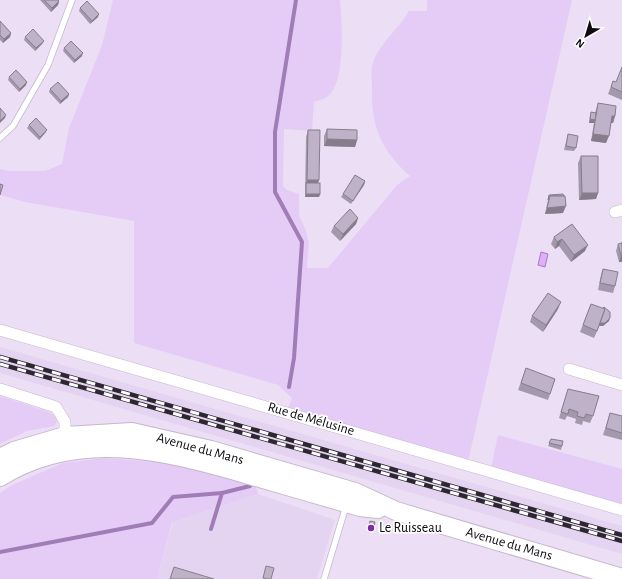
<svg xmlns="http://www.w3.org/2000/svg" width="622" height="579" font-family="'Alegreya Sans',sans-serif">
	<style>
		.built { fill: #e5d4f1 }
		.green { fill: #e5ccf6 }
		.water { fill: #dfaeff; stroke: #a17db8 }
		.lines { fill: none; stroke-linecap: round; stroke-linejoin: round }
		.stream { stroke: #a17db8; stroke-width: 4 }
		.service-casing { stroke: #c4b7cc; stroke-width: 7 }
		.minor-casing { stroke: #c4b7cc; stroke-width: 12 }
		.primary-casing { stroke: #c4b7cc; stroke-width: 20 }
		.service { stroke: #fff; stroke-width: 5.5 }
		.minor { stroke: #fff; stroke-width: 11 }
		.primary { stroke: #fff; stroke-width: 18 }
		.rail-casing { stroke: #2d2731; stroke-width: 4.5 }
		.rail { stroke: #fff; stroke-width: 3; stroke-dasharray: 9; stroke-linecap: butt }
		.wall { fill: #a499ac }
		.shaded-wall { fill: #867d8c }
		.building { fill: #bfb2c8; stroke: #867d8c }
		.poi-dot { fill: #7a2ea0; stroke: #fff; stroke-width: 1.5 }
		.labels { text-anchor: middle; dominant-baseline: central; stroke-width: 3.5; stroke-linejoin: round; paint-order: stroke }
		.street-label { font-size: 14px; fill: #0f0a12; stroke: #fff }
		.poi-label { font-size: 14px; fill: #0f0a12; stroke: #fff; text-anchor: start }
	</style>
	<rect width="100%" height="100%" fill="#ecdff5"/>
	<g class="built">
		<path d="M0,347l622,179v28l-622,-181z"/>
		<path d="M258,494l77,26 -18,59h-160l16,-58z"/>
	</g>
	<g class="green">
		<path d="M113,0h227c2,21 6,82 -12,96 -3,3 -9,4 -14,6l-2,29 -28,-2 -1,57 4,4 12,4v21l7,16 3,12 -2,25h21l69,-83 13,-9c-29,-26 -39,-49 -38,-88 0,-8 -2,-18 1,-25 6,-20 26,-34 36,-52h18v-11h145l-104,462 -180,-54 4,-10 -14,-13 -144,-42v-122l-109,-19 -25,-7v-26l10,2h35l17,-7 7,-36 33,-83z"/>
		<path d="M0,396l46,15 12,6 -3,9 -28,5 -27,13z"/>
		<path d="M498,435l124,34v36l-131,-37z"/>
		<path d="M105,458l66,5 85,24 2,7 -86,28 -15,57h-157v-86l14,-9 49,-21z"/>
	</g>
	<path class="water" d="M541,252l7,2 -3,13 -7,-2z"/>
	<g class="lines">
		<g class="stream">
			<path d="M289,387l5,-29 8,-116 -27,-50v-60l21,-132"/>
			<path d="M211,529l11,-36 28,-7"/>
			<path d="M0,552l152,-29 21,-26 49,-4"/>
		</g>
		<defs>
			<g id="service">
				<path d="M0,138l13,-12 35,-61 24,-65"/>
				<path d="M324,579l22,-73"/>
			</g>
			<g id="minor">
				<path d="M615,212l7,-2"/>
				<path d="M0,330l622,180"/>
				<path d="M569,369l53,16"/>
				<path d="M0,389l56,18 9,15v14"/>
			</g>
			<g id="primary">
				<path d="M0,458l14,-7 51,-15 67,-4 79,18 144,42 41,19 226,67"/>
				<path d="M0,477c80,-49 166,-26 249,-2 37,11 74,21 111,32l18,2"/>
			</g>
		</defs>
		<use href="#service" class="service-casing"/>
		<use href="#minor" class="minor-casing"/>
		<use href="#primary" class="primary-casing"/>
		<use href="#service" class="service"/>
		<use href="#minor" class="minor"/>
		<use href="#primary" class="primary"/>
		<defs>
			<g id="rail">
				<path d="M0,357l622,178"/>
				<path d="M0,364l622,177"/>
			</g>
		</defs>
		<use href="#rail" class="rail-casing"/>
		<use href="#rail" class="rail"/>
	</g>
	<g class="wall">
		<path d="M40,0h18l1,1 -1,4 -7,7z"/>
		<path d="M80,8l18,9 -8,7 -11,-13z"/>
		<path d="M0,21l11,12 -1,4 -7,6 -3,-3z"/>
		<path d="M25,37l19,4 -2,3 -7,7 -11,-11z"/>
		<path d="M64,48l18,8 -8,7 -11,-12z"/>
		<path d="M622,67v33l-14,-6 5,-13 3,1z"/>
		<path d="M9,77l17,8 -7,7 -11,-12z"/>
		<path d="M50,89l19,5 -1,3 -8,7 -11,-12z"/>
		<path d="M598,103l17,13 -2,7h-2l-5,20 -15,-2 3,-18h-5l1,-7 1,-4 4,1z"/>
		<path d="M29,125l18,5 -2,3 -6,7 -12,-12z"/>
		<path d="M327,129l30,11 -2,7 -31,-1v-10z"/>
		<path d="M308,130l10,53 2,11 -1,3h-14l1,-60z"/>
		<path d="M568,134l8,14 -2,3 -10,-1z"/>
		<path d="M581,156l17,37 -2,6 -17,1 -1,-37z"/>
		<path d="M365,181l-1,4 -13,19 -10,-7 2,-3z"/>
		<path d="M549,195l14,18 -18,1z"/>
		<path d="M358,218l-2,6 -16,17 -9,-9 3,-6z"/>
		<path d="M572,224l13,27 -14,11 -12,-16 -4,3 -4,-5 3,-7z"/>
		<path d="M622,241v21h-3l-3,-11 2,-7h3z"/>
		<path d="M603,269l12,17 -2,7 -15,-3 3,-15z"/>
		<path d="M591,304l18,17 -6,5h-4l-5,12 -14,-6z"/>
		<path d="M558,309l-15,23 -13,-10 2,-6z"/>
		<path d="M526,368l29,11 -7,21 -30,-10z"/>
		<path d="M568,389l25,27 -3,7 -7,-2 -1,4 -7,-2 1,-4 -9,-3 -2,4 -6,-2z"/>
		<path d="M610,413l12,3v24l-19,-5z"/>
		<path d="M551,439l11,7 -1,4 -13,-4z"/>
		<path d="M370,521l4,6 -1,4 -6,-2z"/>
	</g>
	<g class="shaded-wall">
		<path d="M59,1l-1,4 -7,7 1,-4z"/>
		<path d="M99,14l-1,3 -8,7 2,-3z"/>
		<path d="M11,33l-1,4 -7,6 1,-4z"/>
		<path d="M44,41l-2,3 -7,7 1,-3z"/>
		<path d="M83,53l-1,3 -8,7 1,-3z"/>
		<path d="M27,82l-1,3 -7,7 1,-3z"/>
		<path d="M69,94l-1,3 -8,7 1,-3z"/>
		<path d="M6,115l-1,3 -5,5v-2z"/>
		<path d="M612,116h3l-2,7h-3z"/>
		<path d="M590,119l5,1 -1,3h-5z"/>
		<path d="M47,130l-2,3 -6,7 1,-3z"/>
		<path d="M593,134l16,2 -3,7 -15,-2z"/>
		<path d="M327,139l30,1 -2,7 -31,-1z"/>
		<path d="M307,180h12l-2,7 -11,-4z"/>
		<path d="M365,181l-1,4 -13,19 2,-3z"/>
		<path d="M582,193h16l-2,6 -17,1z"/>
		<path d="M306,194h14l-1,3h-14z"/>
		<path d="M566,206l-3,7 -18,1 2,-6z"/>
		<path d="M358,218l-2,6 -16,17 3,-7z"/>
		<path d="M562,239l-3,7 -4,3 2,-7z"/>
		<path d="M588,245l-3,6 -14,11 3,-7z"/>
		<path d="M621,256h1v6h-3z"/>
		<path d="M561,302l-3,7 -15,23 3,-7z"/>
		<path d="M605,309l5,9 -1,3 -6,5h-4l-5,12z"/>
	</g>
	<g class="building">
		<path d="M44,0h14l1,1 -7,7z"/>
		<path d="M87,1l12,13 -7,7 -12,-13z"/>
		<path d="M0,21l11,12 -7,6 -4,-4z"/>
		<path d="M33,29l11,12 -8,7 -11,-11z"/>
		<path d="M71,41l12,12 -8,7 -11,-12z"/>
		<path d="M622,67v25l-11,-5 2,-6 3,1z"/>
		<path d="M16,70l11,12 -7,7 -11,-12z"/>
		<path d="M58,82l11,12 -8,7 -11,-12z"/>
		<path d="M598,103l18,3 -1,10h-3l-3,20 -16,-2z"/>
		<path d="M0,108l6,7 -6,6z"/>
		<path d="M591,112l5,1 -1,7 -5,-1z"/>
		<path d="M36,118l11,12 -7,7 -11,-12z"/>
		<path d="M327,129l30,1v10l-30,-1z"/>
		<path d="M308,130h12l-1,50h-12z"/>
		<path d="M568,134l10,2 -2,12 -10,-2z"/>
		<path d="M581,156h17v37h-16z"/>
		<path d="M355,175l10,6 -12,20 -10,-7z"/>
		<rect x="306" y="183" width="14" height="11"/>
		<path d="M0,184l3,1 -3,10z"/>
		<path d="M563,194l1,2h-14l-2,4 1,-5z"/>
		<path d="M550,196h15l1,10 -19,2z"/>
		<path d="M350,209l8,9 -15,16 -9,-8z"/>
		<path d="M572,224l16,21 -14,10 -12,-16 -5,3 -3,-5z"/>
		<path d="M622,243v13h-1l-3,-12z"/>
		<path d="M603,269l15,3 -3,14 -15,-3z"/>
		<path d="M548,293l13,9 -15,23 -14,-9z"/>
		<path d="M591,304l14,5 -8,22 -14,-6z"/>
		<path d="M604,307l6,5v6l-5,5h-5l5,-14 -2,-1z"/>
		<path d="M526,368l29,11 -5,15 -29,-11z"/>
		<path d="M568,389l31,7 -6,20 -7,-2 -2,4 -7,-2 1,-4 -9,-3 -1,5 -7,-2z"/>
		<path d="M610,413l12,3v17l-16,-5z"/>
		<path d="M551,439l12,2 -1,5 -13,-3z"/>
		<path d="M370,521l5,1 -1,5 -5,-1z"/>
		<path d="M266,566l8,2 -3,11h-4l-4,-1z"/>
		<path d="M174,567l40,12h-44z"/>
	</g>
	<circle class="poi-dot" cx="371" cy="528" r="4"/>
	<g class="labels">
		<g class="street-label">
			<text transform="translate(311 419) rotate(16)">Rue de Mélusine</text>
			<text transform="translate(200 449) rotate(15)">Avenue du Mans</text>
			<text transform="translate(509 544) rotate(16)">Avenue du Mans</text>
		</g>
		<g class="poi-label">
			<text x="379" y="528">Le Ruisseau</text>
		</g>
	</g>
	<g transform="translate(586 36) rotate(218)" stroke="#ffffff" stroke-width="3" paint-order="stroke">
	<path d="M0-3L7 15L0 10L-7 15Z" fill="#0f0a12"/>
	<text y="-6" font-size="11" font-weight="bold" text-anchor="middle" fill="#0f0a12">N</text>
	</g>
</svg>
